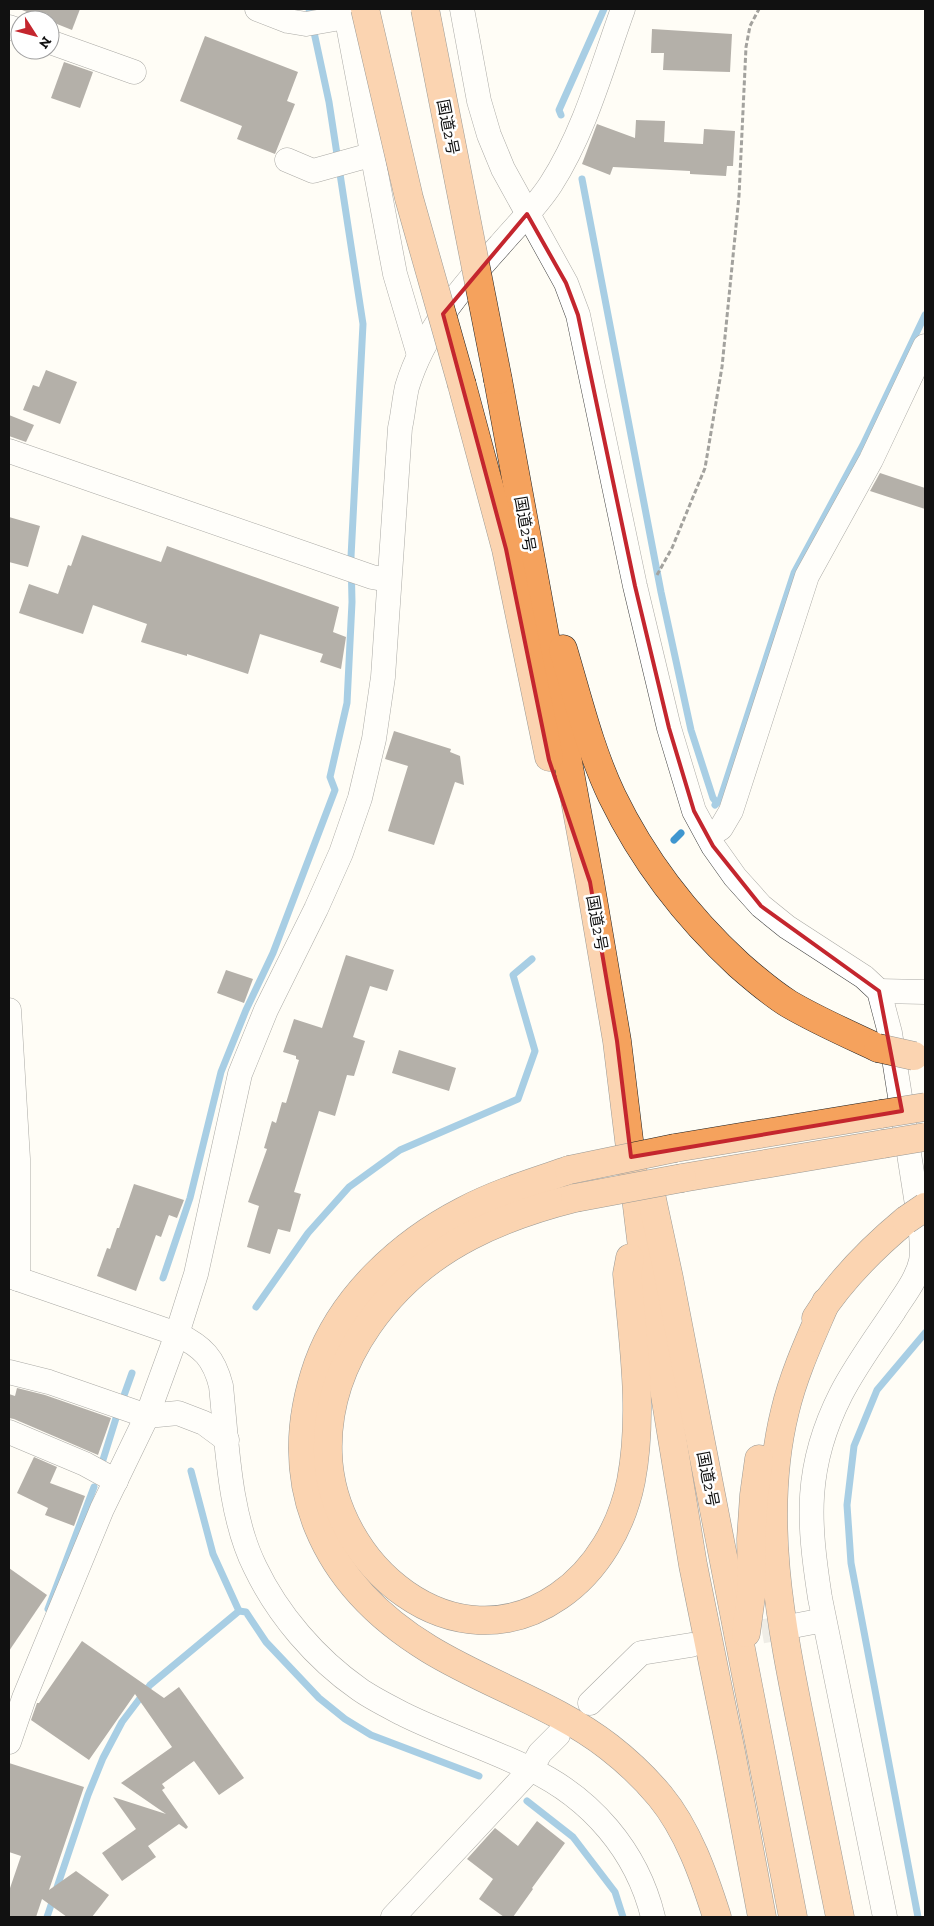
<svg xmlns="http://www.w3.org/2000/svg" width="934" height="1926" font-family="'Zilla Slab','Noto Sans JP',serif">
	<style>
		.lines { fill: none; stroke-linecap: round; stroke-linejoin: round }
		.stream { stroke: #3f96cf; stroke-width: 7 }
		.building { fill: #5a524d }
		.minor-tunnel { stroke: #dbdad3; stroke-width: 24; stroke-dasharray: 24 12; stroke-linecap: butt }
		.minor-casing { stroke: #444; stroke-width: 25 }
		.highway-casing { stroke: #222; stroke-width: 29 }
		.path { stroke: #333; stroke-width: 3; stroke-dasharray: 5 2.5; stroke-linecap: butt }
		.minor { stroke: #fff; stroke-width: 24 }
		.highway { stroke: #f5a25d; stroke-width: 28 }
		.highway-bridge-casing { stroke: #222; stroke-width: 29; stroke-linecap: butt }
		.highway-bridge { stroke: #f5a25d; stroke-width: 28 }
		.marked { fill: none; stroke: #c4262e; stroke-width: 4; stroke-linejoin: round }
		.labels { text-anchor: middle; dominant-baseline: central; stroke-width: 5; stroke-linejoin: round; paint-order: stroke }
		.street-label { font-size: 16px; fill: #111; stroke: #fff }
	</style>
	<rect width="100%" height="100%" fill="#fffdf5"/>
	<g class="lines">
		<g class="stream">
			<path d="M561,115l-2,-5 45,-101"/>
			<path d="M582,179l79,413 30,138 22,68 4,5"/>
			<path d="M715,805l5,-5 74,-227 69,-128 62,-130"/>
			<path d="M674,840l7,-7"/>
			<path d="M163,1278l27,-80 31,-126 25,-62 27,-57 62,-163 -5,-13 17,-74 5,-101 -1,-45 12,-233 -34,-222 -20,-93"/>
			<path d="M256,1307l52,-74 41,-46 51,-37 118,-51 17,-48 -22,-76 19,-16"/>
			<path d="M122,1401l10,-28"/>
			<path d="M102,1463l15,-48"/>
			<path d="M48,1609l46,-122"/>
			<path d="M239,1611l7,1 20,30 53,56 26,21 26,16 108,41"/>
			<path d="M527,1801l46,36 42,55 8,25"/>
			<path d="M47,1917l41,-122 15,-37 19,-36 28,-37 89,-74 -26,-57 -22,-83"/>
			<path d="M918,1917l-67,-354 -4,-58 7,-59 23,-56 48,-57"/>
		</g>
	</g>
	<g class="building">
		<path d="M22,9h58l-8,21 -50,-20z"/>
		<path d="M652,29l80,5 -2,38 -67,-2 1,-17h-13z"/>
		<path d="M205,36l93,36 -11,29 8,3 -20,50 -38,-15 5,-13 -62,-25z"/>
		<path d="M64,62l29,10 -13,36 -29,-10z"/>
		<path d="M636,120l29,1 -1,21 39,2 1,-15 31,2 -2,35h-6l-1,10 -36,-2v-3l-77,-4 -3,8 -28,-11 15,-40 38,14z"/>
		<path d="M46,370l31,12 -17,42 -37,-14 10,-25 6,2z"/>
		<path d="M9,415l25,10 -8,17 -17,-6z"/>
		<path d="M880,473l45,15v21l-55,-18z"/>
		<path d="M9,517l31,9 -12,41 -19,-5z"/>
		<path d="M82,535l79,27 6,-16 172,61 -6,25 13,5 -5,32 -21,-7 3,-8 -63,-20 -12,40 -61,-20v2l-46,-14 6,-18 -54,-19 -10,29 -64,-21 10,-29 29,10 10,-29 3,1z"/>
		<path d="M394,731l57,18 -1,3 10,4 4,29 -9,-3 -21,63 -46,-14 20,-65 -23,-7z"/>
		<path d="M346,955l48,15 -7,21 -17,-5 -17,51 12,4 -11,35 -7,-1 -12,41 -16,-5 -25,81 7,2 -11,38 -12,-3 -8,25 -23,-7 12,-41 -11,-4 19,-53 -3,-1 8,-27 4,2 6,-21 4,1 13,-43 -3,-1v-3l-13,-4 11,-33 28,9z"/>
		<path d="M226,970l27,9 -9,24 -27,-10z"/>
		<path d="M399,1050l57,18 -7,23 -57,-18z"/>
		<path d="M134,1184l50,16 -7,18 -8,-3 -8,22 -5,-2 -20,56 -39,-15 10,-28 3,1 7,-21h2z"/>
		<path d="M17,1388l28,7 66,23 -13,37 -84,-36 -5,-1v-24l6,2z"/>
		<path d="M34,1457l23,10 -7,16 35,13 -11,30 -29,-11 3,-7 -31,-15z"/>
		<path d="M9,1568l38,27 -38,56z"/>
		<path d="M82,1641l82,57 15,-11 65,91 -25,17 -25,-34 -32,23 3,4 -3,2 26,37 -2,2 -7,-5 -31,22 8,11 -34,24 -20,-28 34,-24 -23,-32 53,17 -45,-31 51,-36 -37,-53 -46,66 -58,-40 6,-17h2z"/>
		<path d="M9,1763l75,24 -35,103 27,-19 33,24 -17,22h-25l-25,-18 -6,18h-27v-26l12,-35 -12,-4z"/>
		<path d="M537,1821l28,22 -33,45 1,1 -20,28h-9l-25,-18 14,-20 -26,-20 28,-31 23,18z"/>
	</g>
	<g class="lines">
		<path class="minor-tunnel" d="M691,1644l107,-19"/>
		<defs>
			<g id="minor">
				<path d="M257,9l31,12 18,3 40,-7"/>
				<path d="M345,9l50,265 24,81"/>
				<path d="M462,9l17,92 10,34 14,34 63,114 12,32 57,271 34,142 25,83 19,35 22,31 26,29 26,21 77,50 15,14 11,42 31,197c0,10 2,22 0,31 -4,18 -17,34 -27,50 -18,27 -38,54 -53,83 -37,73 -33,127 -21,204l65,319"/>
				<path d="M9,27l11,4"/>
				<path d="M50,42l84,30"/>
				<path d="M287,160l26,11 61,-17"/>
				<path d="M9,451l363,126 17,3"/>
				<path d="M708,836l13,-8 10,-17 76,-235 64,-116 54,-114"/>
				<path d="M879,991l46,1"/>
				<path d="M9,1010l9,149v120"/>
				<path d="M9,1276l168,58c26,13 37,24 44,52 6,57 8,129 34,181 23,48 61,92 104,122 14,10 31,18 46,26 41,20 84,34 125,54 61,29 107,82 123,148"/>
				<path d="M9,1372l40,10 98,34 31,-3 26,10 23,17"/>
				<path d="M9,1432l76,32 31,17"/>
				<path d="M798,1625l26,-5"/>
				<path d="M590,1703l51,-50 50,-8"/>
				<path d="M9,1742l15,-44 78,-189 45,-93 30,-82 19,-60 44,-200 26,-64 50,-101 25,-56 19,-55 14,-59 9,-62 17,-249c3,-13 4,-28 7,-41 17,-56 55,-100 93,-142 17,-20 37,-39 51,-61 34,-53 51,-117 72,-175"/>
				<path d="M393,1917l138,-148 9,-16 18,-18"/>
			</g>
			<g id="highway">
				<path d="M498,380l92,502 27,159 29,239 47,285 38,187 31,165"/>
				<path d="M462,385l44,164 43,208"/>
				<path d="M563,649c15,50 27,101 49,147 31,64 75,121 127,169 16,14 32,28 50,39 29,17 59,30 89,44"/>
				<path d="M675,1148l206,-34"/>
				<path d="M569,1170c-35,12 -72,23 -106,41 -62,32 -121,86 -145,153 -42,120 6,221 111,285 59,36 126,56 180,98 18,14 36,31 51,49 28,34 44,80 57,121"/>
				<path d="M682,1178l201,-34"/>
				<path d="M575,1198c-36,9 -72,21 -105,38 -79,41 -145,124 -142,217 3,112 126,216 231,143 38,-26 63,-70 72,-115 13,-68 2,-139 -4,-207l3,-16"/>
				<path d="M652,1199l17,79 124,639"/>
				<path d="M826,1302c-15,35 -32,71 -41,109 -26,105 -4,214 17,318 13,62 25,125 38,188"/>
				<path d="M816,1318c25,-39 55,-69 90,-98"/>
				<path d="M746,1633l6,-44 -1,-50 3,-44 5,-36"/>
			</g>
		</defs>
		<use href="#minor" class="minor-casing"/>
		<use href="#highway" class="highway-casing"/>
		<path class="path" d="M657,575l15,-27 33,-80 17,-101 17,-171 7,-149 4,-21 9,-17"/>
		<use href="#minor" class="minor"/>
		<use href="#highway" class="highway"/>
		<defs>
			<g id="highway-bridge">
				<path d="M365,9l44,189 53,187"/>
				<path d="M425,9l73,371"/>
				<path d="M878,1048l36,8"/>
				<path d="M881,1114l44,-7"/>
				<path d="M883,1144l42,-7"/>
				<path d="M569,1170l106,-22"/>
				<path d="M575,1198l107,-20"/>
				<path d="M906,1220l19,-13"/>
			</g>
		</defs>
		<use href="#highway-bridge" class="highway-bridge-casing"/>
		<use href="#highway-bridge" class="highway-bridge"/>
	</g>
	<path d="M0 0H934V1926H0ZM527,214l39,69 12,32 57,271 34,142 25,83 19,35 48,60 118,85 23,120 -271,46 -14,-116 -27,-159 -41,-122 -43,-211 -63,-235z" fill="#fffdf5" fill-opacity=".55" fill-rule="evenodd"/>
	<path class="marked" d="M527,214l39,69 12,32 57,271 34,142 25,83 19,35 48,60 118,85 23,120 -271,46 -14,-116 -27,-159 -41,-122 -43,-211 -63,-235z"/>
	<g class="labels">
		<g class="street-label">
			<text transform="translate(448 127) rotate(79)">国道2号</text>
			<text transform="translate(525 524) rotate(80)">国道2号</text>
			<text transform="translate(597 923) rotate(80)">国道2号</text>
			<text transform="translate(708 1479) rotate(79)">国道2号</text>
		</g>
	</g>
	<rect width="934" height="1926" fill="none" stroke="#111111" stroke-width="20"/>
	<g transform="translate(35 35) rotate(126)"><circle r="24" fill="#ffffff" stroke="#a0a0a0"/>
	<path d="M0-4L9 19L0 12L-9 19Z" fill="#c4262e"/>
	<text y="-8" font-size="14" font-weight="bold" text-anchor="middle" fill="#111111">N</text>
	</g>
</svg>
